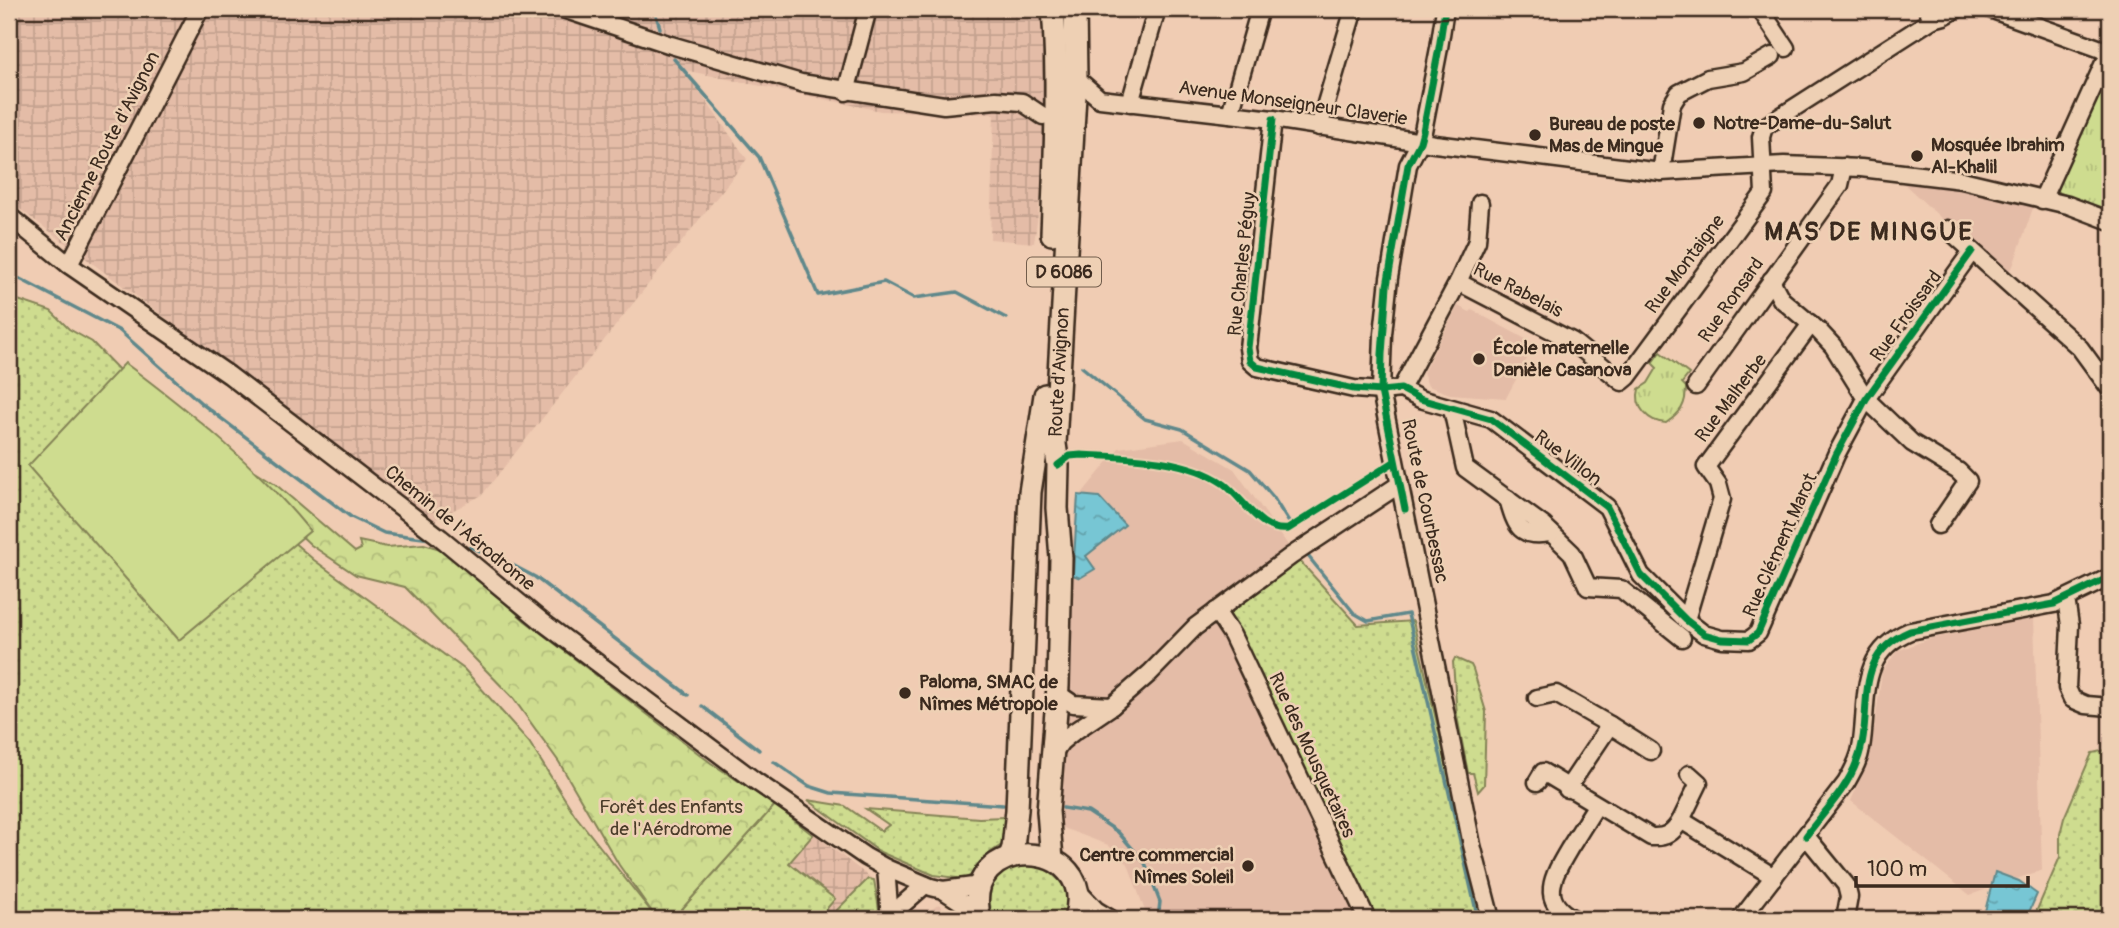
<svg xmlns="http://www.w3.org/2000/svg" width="2119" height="928" font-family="Pangolin,sans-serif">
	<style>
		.built { fill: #e4bca7 }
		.industrial { fill: url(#industrial-grid) }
		.grass { fill: url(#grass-dots); stroke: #848356; stroke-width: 2 }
		.forest { fill: url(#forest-crowns); stroke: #848356; stroke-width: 2 }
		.park { fill: url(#park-tufts); stroke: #848356; stroke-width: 2 }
		.pitch { fill: #cedc8f; stroke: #848356; stroke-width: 2 }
		.water { fill: url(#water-ripples); stroke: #5f888b; stroke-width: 2 }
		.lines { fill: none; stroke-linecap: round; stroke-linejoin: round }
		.stream { stroke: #5f888b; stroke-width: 3.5 }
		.minor-casing { stroke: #3b2a1e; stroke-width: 21 }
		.major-casing { stroke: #3b2a1e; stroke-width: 26 }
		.minor { stroke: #eed0b4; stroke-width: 16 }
		.major { stroke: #eed0b4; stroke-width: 21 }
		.cycleway-casing { stroke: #eed0b4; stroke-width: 11 }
		.cycleway { stroke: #00873e; stroke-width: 7 }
		.poi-dot { fill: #3b2a1e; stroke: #eed0b4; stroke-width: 2.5 }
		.labels { text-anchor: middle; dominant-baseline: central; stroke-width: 5; stroke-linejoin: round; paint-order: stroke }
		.shield { fill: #eed0b4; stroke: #715c4b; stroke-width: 2 }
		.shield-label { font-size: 18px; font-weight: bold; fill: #3b2a1e }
		.street-label { font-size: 19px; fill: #3b2a1e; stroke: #eed0b4 }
		.poi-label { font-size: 19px; font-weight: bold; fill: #3b2a1e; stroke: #eed0b4; text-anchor: start }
		.park-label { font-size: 19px; fill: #4a3c29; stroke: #eed0b4 }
		.district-label { font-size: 26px; font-weight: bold; letter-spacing: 2px; fill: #3b2a1e; stroke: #eed0b4 }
	</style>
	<defs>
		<pattern id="industrial-grid" width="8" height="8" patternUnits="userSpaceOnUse" patternTransform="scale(1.75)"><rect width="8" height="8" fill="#e4bca7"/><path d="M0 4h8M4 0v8" fill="none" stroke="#c4a28f"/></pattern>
		<pattern id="grass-dots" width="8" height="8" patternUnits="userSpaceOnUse" patternTransform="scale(1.75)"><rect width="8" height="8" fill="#cedc8f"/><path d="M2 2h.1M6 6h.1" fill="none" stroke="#b2bd7b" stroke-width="1.8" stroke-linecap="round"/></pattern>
		<pattern id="forest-crowns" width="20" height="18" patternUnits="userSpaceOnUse" patternTransform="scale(1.75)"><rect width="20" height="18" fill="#cedc8f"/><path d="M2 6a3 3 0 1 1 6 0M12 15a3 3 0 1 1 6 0" fill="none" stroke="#b2bd7b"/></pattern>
		<pattern id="park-tufts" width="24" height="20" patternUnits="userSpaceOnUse" patternTransform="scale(1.75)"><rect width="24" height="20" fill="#cedc8f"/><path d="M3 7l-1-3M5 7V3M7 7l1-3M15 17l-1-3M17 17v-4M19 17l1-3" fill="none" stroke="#b2bd7b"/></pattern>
		<pattern id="water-ripples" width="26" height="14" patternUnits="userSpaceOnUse" patternTransform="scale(1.75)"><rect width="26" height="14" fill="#77c6d4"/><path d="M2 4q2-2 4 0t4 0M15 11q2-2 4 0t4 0" fill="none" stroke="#63a1ab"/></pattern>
	</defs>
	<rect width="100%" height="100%" fill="#f0ccb3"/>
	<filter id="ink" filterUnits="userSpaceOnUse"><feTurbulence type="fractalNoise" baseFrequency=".0143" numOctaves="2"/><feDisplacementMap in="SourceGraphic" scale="14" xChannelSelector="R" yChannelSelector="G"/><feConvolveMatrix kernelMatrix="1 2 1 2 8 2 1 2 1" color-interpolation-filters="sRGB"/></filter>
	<g filter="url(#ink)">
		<g class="built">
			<path d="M1903,183h53l78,22 -21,61 -9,10z"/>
			<path d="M1458,306l12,6 2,-2 63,34 -29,54 -56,-4 -22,-8 -5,-13z"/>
			<path d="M1183,439l51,30 64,90 -68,54 143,306h-228v-8l-17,-47 -20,-19 -47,-18 -5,-56 20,-270 43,-53z"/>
			<path d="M2034,618l8,252 -72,25 -119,-94 20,-49 11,-80 15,-21 32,-12z"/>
		</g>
		<g class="industrial">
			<path d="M9,9h1037l6,105 -18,129 -44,-4 4,-125 -113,-3 -197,-41 63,89 -265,336 -51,27 -125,-99 -297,-222z"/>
			<path d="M777,806l94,72 6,41h-204z"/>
			<path d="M939,904l14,15h-34z"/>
		</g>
		<g class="grass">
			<path d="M9,300h9l33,11 18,18 23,13 155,160 67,58 150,109 65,73 46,73 82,104h-648z"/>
			<path d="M1298,559l60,66 55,-4 70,298h-110l-144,-306z"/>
			<path d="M1455,658l16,7 2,4 13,43 -2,73 -6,7 -5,-19h-5l-11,-57 -4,-54z"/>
			<path d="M2110,749v170h-77l27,-62v-23l4,-16 28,-65z"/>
			<path d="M808,800l37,6 36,25 8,-6 -23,-16 113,9 25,-1 -1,27 -12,8 -21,24 -6,3 -30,-4 -54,-23z"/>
			<path d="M775,805l38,30 -24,28 46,36 -17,20h-110l-4,-3 -3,3h-28z"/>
			<path d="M1038,864c22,14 37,26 27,55h-30v-2l-46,2c-1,-7 -3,-15 -3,-22 3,-29 30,-32 52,-33z"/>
			<path d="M868,879l6,1 5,29 -8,10h-43z"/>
		</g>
		<path class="forest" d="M227,453l47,30 81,69 6,-3 -2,-8 28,6 37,-3 26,8 74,68 187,143 64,42 -102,114h-16l-38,-54 -60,-103 -46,-64 -108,-111 -49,-12 -45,-30 -16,-15z"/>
		<g class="park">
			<path d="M2105,74l5,4v135l-52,-21 -5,-7z"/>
			<path d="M1660,352l29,22 -7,9 4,4c0,18 -5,26 -20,36 -18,-1 -32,-16 -27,-34l9,-6 9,-15 -5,-5z"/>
		</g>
		<path class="pitch" d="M125,363c67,50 132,103 185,168l-131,109 -151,-174z"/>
		<g class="water">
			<path d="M1078,495l21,2 26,28 -39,31 9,13 -15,9 -7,-3z"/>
			<path d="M1995,872l24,9 18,13 -11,25h-43z"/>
		</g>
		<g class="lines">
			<g class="stream">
				<path d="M654,9l6,19"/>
				<path d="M674,59l85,98 59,138 66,-13 30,16 43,-6 49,26"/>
				<path d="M9,276l11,3 100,52 81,72 150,114 33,16 47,6"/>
				<path d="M1082,367l63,52 37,10 68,41 23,27 17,27"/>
				<path d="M470,547l29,11 36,19 153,118"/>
				<path d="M1308,556l46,57 14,8 40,-7 70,305"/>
				<path d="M702,706l57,44"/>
				<path d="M774,762l35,24 22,7 172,12"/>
				<path d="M1063,808l25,4 30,20 27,31 15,39 -2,17"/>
			</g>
			<defs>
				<g id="minor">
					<path d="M563,9l108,36 130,38 143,22 52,-5 26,2 21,14"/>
					<path d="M1445,9l-6,39 -16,83 -3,11 -12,23 -19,113 -6,56 -2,57 91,454 19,74"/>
					<path d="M1760,9l26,39"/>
					<path d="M1990,9l111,40 9,7"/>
					<path d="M1933,19l11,-3 13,-7"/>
					<path d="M1076,78l24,21 173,20 162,25 226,28 123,-7 77,3 101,12 106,25 42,16"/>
					<path d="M846,92l22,-83"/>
					<path d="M1130,103l27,-94"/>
					<path d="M1230,114l30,-105"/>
					<path d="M1273,119l-25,229 2,13 7,6 97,22 27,2 20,-2 19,10 71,20 116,88 34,68 45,45 18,14 18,5 27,1 9,-7 78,-178 30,-56 106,-148"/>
					<path d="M1319,127l35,-118"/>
					<path d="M1661,172l11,-68 7,-11 29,-15 36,-6 28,-16"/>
					<path d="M2042,200l61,-135 7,-8"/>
					<path d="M9,216l60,49 160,110 212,163 103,85 210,157 112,77 20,11 45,19 12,3 38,-5"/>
					<path d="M1948,229l132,119 30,41"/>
					<path d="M69,265l131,-256"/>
					<path d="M1771,280l10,19 38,32 14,15 33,53 46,44 46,28 10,10 -30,44"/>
					<path d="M1458,282l19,-41 3,-38"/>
					<path d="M1696,386l144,-201 4,-18"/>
					<path d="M1401,389l57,-107 114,59 50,41 6,-5 136,-184 -3,-56 3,-10 169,-108 -6,-10"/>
					<path d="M1452,409l13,59 79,58 28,27 16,34 33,2 61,49"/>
					<path d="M1508,499c8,27 11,40 43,34"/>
					<path d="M2066,599l4,26 -3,63 5,11 14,6 24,2"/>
					<path d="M1216,611l16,24 135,284"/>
					<path d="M1686,620l36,-121 -4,-15 -12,-17 105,-143"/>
					<path d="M1057,693l16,11 39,2"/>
					<path d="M1537,698l19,-4 54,31 -43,64"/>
					<path d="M1610,725l41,26"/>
					<path d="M1052,755l9,-13 11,-9 40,-27 38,-33 45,-46 96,-71 109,-72"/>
					<path d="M1537,782l6,-10 108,65c15,1 22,-4 30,-17l93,57"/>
					<path d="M1681,820l18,-37 -10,-9"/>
					<path d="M1806,836l40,49 3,12 -4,22"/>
					<path d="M886,868l4,51"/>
					<path d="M1076,889l20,21 15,9"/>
					<path d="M943,890l26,17 10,10"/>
					<path d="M886,919l39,-34"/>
					<path d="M1574,919c-36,-18 -21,-43 -5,-70 9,-14 18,-29 27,-43"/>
					<path d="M1741,919l105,-136c6,-11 13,-22 15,-35 8,-46 -5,-95 49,-117l144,-27 56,-27"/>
				</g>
				<g id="major">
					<path d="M1052,234c3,-76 7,-150 1,-225"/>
					<path d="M1010,856l3,-8 4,-38 13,-318 15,-97"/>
					<path id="s1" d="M1052,859l-4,-48 10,-125 3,-128 -4,-50 1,-43 -3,-21 21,-366 -1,-69"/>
					<path d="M980,919c-23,-88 121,-83 95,0"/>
				</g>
			</defs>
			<use href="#minor" class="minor-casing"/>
			<use href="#major" class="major-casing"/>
			<use href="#minor" class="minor"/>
			<use href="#major" class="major"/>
			<defs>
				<g id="cycleway">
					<path d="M1273,119l-25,229 2,13 7,6 97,22 27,2 20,-2 19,10 71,20 116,88 34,68 45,45 18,14 18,5 27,1 9,-7 78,-178 30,-56 106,-148"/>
					<path d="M1058,465l12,-9 11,-1c44,2 106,3 143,29 20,15 36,49 64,45l106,-67"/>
					<path d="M1405,509l-24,-118 1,-37 5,-68 21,-121 12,-23 3,-11 16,-83 6,-39"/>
					<path d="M1806,836c17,-23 41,-47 51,-75 19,-48 -9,-104 53,-130l144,-27 56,-27"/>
				</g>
			</defs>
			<use href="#cycleway" class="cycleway-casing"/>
			<use href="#cycleway" class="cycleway"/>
		</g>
	</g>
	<g class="poi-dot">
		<circle cx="1699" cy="123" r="7"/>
		<circle cx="1535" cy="135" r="7"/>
		<circle cx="1917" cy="156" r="7"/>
		<circle cx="1479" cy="359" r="7"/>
		<circle cx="905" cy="693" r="7"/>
		<circle cx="1248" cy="866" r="7"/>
	</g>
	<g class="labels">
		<rect class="shield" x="1027" y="257.5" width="74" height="29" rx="5"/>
		<g class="shield-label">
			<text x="1064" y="272">D 6086</text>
		</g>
		<g class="street-label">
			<text transform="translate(1293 103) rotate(8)">Avenue Monseigneur Claverie</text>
			<text transform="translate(107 146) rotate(-63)">Ancienne Route d'Avignon</text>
			<text transform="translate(1242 264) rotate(-84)">Rue Charles Péguy</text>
			<text transform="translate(1685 264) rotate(-53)">Rue Montaigne</text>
			<text transform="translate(1518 290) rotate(27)">Rue Rabelais</text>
			<text transform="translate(1731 300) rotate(-55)">Rue Ronsard</text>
			<text transform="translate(1906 316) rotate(-54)">Rue Froissard</text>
			<text stroke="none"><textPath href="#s1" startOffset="488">Route d'Avignon</textPath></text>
			<text transform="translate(1731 398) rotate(-53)">Rue Malherbe</text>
			<text transform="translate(1568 458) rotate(37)">Rue Villon</text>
			<text transform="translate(1425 501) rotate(78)">Route de Courbessac</text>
			<text transform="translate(460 528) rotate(39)">Chemin de l'Aérodrome</text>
			<text transform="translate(1780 545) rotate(-66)">Rue Clément Marot</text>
			<text transform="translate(1312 755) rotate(65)">Rue des Mousquetaires</text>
		</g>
		<g class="poi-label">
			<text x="1713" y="123">Notre-Dame-du-Salut</text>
			<text x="1549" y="124">Bureau de poste<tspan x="1549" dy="22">Mas de Mingue</tspan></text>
			<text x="1931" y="145">Mosquée Ibrahim<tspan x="1931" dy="22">Al-Khalil</tspan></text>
			<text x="1493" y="348">École maternelle<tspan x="1493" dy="22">Danièle Casanova</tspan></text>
			<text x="919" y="682">Paloma, SMAC de<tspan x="919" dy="22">Nîmes Métropole</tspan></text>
			<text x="1234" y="855" text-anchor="end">Centre commercial<tspan x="1234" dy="22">Nîmes Soleil</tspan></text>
		</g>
		<g class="park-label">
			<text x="671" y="807">Forêt des Enfants<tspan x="671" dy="22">de l'Aérodrome</tspan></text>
		</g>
		<g class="district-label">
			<text x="1869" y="232">MAS DE MINGUE</text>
		</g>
	</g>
	<rect width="2119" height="928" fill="none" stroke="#eed0b4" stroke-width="35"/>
	<rect x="18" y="18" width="2084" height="893" fill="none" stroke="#3b2a1e" stroke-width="2.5" filter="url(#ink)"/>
	<path d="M1856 876v10h172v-10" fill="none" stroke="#3b2a1e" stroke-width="3.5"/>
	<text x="1867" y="876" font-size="21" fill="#3b2a1e" stroke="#eed0b4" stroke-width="5" paint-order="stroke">100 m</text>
</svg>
